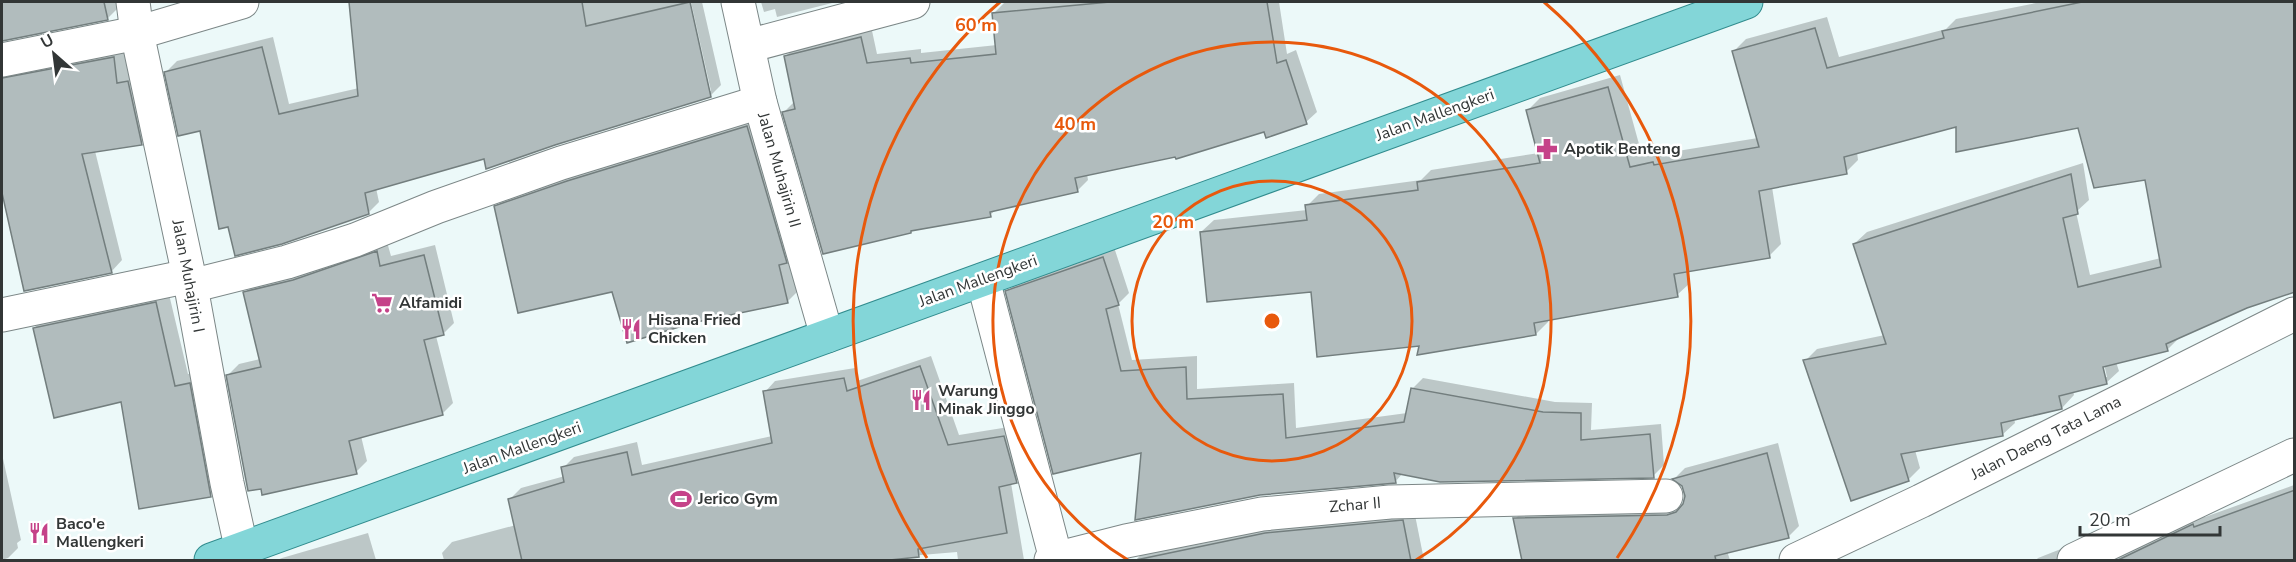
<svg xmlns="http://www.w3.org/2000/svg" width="2296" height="562" font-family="'Nunito Sans',sans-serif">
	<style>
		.shadow { fill: #0003; fill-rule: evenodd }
		.building { fill: #b1bcbd; stroke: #737e7e; stroke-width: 1.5 }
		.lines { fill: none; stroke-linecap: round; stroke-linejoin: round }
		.minor-casing { stroke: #7c8787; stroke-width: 35 }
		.primary-casing { stroke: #318c8e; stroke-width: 35 }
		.minor { stroke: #fff; stroke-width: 33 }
		.primary { stroke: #83d6d8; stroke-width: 33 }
		.ring { fill: none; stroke: #e8590c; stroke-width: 3 }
		.labels { text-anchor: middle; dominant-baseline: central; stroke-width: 5; stroke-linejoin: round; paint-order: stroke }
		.street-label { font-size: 16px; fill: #323636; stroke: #fff }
		.poi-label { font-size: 16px; font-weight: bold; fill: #323636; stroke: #fff; text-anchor: start }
		.centre { fill: #e8590c; stroke: #fff; stroke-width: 3 }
		.ring-label { font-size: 18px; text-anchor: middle; font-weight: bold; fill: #e8590c; stroke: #fff; stroke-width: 5; stroke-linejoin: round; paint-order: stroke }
	</style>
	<rect width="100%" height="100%" fill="#ecf9f9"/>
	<g class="shadow">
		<path d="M2,2h122l-16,16 -106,21z"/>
		<path d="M350,2h338l20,89h3l-20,-89h11l19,83 -11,11 -334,92 3,14 -11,11 -167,-84 -35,-57 11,-11 96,-24 16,67 70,-16z"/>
		<path d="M761,2h75l-59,15 -2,-8 -11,3z"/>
		<path d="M1023,2h256l8,52 9,-4 21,62 -11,10 -39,14 -2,-6 -178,44 1,6 -11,11 -80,18 -7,6 -206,-103 11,-11 -9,-45 10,-10 75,-20 6,28 44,-5v4l76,-8 -4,-31 11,-11z"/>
		<path d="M2041,2h253v230l-47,74 -68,32 -12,12 -51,12 3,9 -13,12 -33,8 1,4 -12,13 -48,10 1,5 -13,12 -87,15 5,18 -12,12 -103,-119 12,-12 68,-14 -31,-91 13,-12 216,-69 6,37 -13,12 14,63 71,-17 -15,-80 -67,-52 -121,-1 -101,27 1,8 -12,12 -74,15 9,57 -12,12 -82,14 3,13 -13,12 -129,24v3l-12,12 -115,11 -220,-113 13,-12 93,-10v-4l12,-12 102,-14 10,-10 108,-17 -11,-43 12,-12 80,-23 22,80 23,-4v2l93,-15 -24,-87 12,-12 81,-22 12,40 107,-28 10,-10zM2103,359l4,18h-3l-4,-17z"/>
		<path d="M125,46l3,27 11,-3 13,63 -11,11 -46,7 27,109 -11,12 -86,17 -23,-102v-124z"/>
		<path d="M758,116l40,175 -11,11 -174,-11 -117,-84 11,-11z"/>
		<path d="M387,242l4,14 44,-11 19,78 -11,11 -7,2 17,67 -11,11 -81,22 6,25 -11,11 -94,16 -34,-113 11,-11 21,-5 -15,-66 11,-11z"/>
		<path d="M1114,247l15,46 -11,11 14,56 65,-4v33l97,-6 2,45 111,-15 5,-24 11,-11 132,24 37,1 -1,27 70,-6 3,41 -11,11 -250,-3 -8,9 -252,-31 -136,-159 11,-11z"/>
		<path d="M168,290l20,84 14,-3 21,112 -13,13 -88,-95 -88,-73 13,-12z"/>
		<path d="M931,356l28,79 56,-9 12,45 -11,10 -5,2 13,77h-66l-1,-8 -71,6 1,2h-443l-2,-7 10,-11 64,-17 -6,-26 11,-11 44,-12 -2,-8 11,-11 63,-15 5,23 130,-29 -7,-44 10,-11 80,-13 2,13z"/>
		<path d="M1778,443l21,83 -11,11 -61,14 3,9h-207l-8,-41 11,-11 153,-4 6,-1 1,-7 -3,-11 -9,-6 11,-11z"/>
		<path d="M2,454l19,86 -4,3 1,5 -10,10 -6,2z"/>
		<path d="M2294,485v75h-187l97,-46 1,3z"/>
		<path d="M1414,510l10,50h-288l11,-12 130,-26z"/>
		<path d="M368,533l8,27h-99l5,-2z"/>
		<path d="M2066,547l4,13h-34l2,-2z"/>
	</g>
	<g class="building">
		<path d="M2,2h102l4,18 -106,21z"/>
		<path d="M349,2h233l4,24 104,-24 21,95 -156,48 -69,24 -2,-10 -119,34 4,21 -87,30 -47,12 -7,-29 -9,2 -19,-98 -22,5 -14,-64 98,-25 17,67 79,-18z"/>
		<path d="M1110,2h157l10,61 9,-3 21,64 -41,14 -2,-6 -88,27 -1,-2 -100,21 3,14 -88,20 1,5 -80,14v2l-88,21 -41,-142 13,-3 -11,-53 77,-19 6,26 43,-5 1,5 85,-9 -4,-41z"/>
		<path d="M2082,2h213v290l-48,16 -81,36 2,7 -65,16 4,17 -48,12 3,13 -61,14 2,13 -102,18 8,27 -58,20 -48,-141 83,-16 -33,-100 218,-70 7,40 -15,4 15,69 83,-20 -16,-87 -51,8 -16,-60 -122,24v-25l-112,30 3,17 -88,17 11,67 -96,16 4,23 -144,26 2,12 -119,20 2,-9 -102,11 -6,-65 -104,10 -7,-70 107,-12 -2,-15 113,-15 -1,-8 123,-19 -14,-53 82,-23 22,80 23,-5 1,3 105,-18 -27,-96 83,-23 12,40 117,-30 -2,-7z"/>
		<path d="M114,57l3,26 11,-2 14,64 -60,9 30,119 -88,18 -22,-98v-115z"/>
		<path d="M747,126l40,137 -8,2 9,38 -96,20 -65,20 -15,-51 -94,21 -24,-107 73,-25z"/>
		<path d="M377,251l3,15 44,-11 20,80 -20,5 19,75 -94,26 8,33 -95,21 -1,-6 -13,2 -22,-116 35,-8 -18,-75 50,-12z"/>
		<path d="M1103,257l16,48 -13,4 15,62 65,-4 1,32 96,-5 3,44 118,-16 7,-34 132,24 38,1v27l69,-6 4,44 -214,4 -46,-9 2,10 -136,12 -125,25 6,-67 -88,21 -48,-183z"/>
		<path d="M156,302l19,84 15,-3 21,114 -72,12 -18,-107 -67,16 -21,-90z"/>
		<path d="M920,366l28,79 56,-9 13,47 -18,4 8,46 -89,16 1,8 -39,4h-358l-14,-62 56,-17 -3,-15 66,-15 5,23 140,-32 -9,-52 81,-13 3,13z"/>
		<path d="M1767,453l22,85 -74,18 1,5h-194l-9,-43 154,-3 9,-3 7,-8 2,-8 -3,-10 -10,-7z"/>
		<path d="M2295,490v71h-179l77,-37 1,3z"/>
		<path d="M1403,520l8,41h-280l134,-28z"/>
	</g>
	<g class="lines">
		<defs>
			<g id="minor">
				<path d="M133,2l4,31 52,243 38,207 17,77"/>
				<path d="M738,2l22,100 67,234"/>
				<path d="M748,46l165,-44"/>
				<path d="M2,60l135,-27 105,-31"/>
				<path d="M983,280l73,279"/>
				<path d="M191,286l96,-24 68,-22 81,-33 125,-44 199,-61"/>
				<path d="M2,315l187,-39"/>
				<path d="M1051,560l75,-19 136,-27 128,-12 276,-6"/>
				<path d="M1796,560l125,-59 373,-187"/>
				<path d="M2074,560l220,-105"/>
			</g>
			<path id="primary" d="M211,560l1535,-558"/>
		</defs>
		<use href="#minor" class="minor-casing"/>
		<use href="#primary" class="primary-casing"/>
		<use href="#minor" class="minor"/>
		<use href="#primary" class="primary"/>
	</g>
	<g class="ring">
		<circle cx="1272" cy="321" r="140"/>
		<path d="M1128 560A279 279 0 1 1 1416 560"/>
		<path d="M927 558A419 419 0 0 1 1000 2M1544 2A419 419 0 0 1 1617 558"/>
	</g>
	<defs>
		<symbol id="pharmacy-bare" viewBox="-9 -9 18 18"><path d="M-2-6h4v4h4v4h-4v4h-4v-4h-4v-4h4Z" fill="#c54289" stroke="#fff" stroke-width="2.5" paint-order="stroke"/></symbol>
		<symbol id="supermarket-bare" viewBox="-9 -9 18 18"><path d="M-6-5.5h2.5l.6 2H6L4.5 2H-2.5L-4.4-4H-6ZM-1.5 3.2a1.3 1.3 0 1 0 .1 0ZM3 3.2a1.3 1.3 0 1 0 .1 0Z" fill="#c54289" stroke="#fff" stroke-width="2.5" paint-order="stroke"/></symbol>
		<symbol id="restaurant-bare" viewBox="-9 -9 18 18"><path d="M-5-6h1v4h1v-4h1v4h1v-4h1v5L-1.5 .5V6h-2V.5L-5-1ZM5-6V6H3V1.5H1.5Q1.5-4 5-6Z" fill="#c54289" stroke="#fff" stroke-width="2.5" paint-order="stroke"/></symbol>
		<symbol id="stadium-bare" viewBox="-9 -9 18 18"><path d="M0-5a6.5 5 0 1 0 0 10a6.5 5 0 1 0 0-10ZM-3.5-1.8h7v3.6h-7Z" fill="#c54289" stroke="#fff" stroke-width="2.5" paint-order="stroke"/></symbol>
	</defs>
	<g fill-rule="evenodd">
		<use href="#pharmacy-bare" x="1532" y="134" width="30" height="30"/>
		<use href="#supermarket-bare" x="367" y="288" width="30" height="30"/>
		<use href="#restaurant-bare" x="616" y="314" width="30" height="30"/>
		<use href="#restaurant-bare" x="906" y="385" width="30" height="30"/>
		<use href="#stadium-bare" x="666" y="484" width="30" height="30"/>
		<use href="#restaurant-bare" x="24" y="518" width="30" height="30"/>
	</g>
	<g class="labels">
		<g class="street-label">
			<text transform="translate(1435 115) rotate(-20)">Jalan Mallengkeri</text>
			<text transform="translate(779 170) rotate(74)">Jalan Muhajirin II</text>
			<text transform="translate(188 276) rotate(79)">Jalan Muhajirin I</text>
			<text transform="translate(978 281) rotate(-20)">Jalan Mallengkeri</text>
			<text transform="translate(2046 438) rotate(-27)">Jalan Daeng Tata Lama</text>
			<text transform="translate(522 448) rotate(-20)">Jalan Mallengkeri</text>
			<text transform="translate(1355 505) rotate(-5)">Zchar II</text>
		</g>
		<g class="poi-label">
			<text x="1564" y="149">Apotik Benteng</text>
			<text x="399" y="303">Alfamidi</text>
			<text x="648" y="320">Hisana Fried<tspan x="648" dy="18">Chicken</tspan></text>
			<text x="938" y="391">Warung<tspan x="938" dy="18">Minak Jinggo</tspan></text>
			<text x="698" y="499">Jerico Gym</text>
			<text x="56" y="524">Baco'e<tspan x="56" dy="18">Mallengkeri</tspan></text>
		</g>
	</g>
	<circle cx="1272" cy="321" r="9" class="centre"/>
	<g class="ring-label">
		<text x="976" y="31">60 m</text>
		<text x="1075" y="130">40 m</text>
		<text x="1173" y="228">20 m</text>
	</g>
	<rect width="2296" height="562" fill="none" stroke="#323636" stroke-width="6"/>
	<g transform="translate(54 54) rotate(332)" stroke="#ffffff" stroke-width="4.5" paint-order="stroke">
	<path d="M0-4.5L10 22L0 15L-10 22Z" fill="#323636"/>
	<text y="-9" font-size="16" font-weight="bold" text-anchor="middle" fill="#323636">U</text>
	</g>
	<path d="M2080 526v9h140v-9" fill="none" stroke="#323636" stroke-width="3"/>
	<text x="2089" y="526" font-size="18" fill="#323636" stroke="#ffffff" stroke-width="4.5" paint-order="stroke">20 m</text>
</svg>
